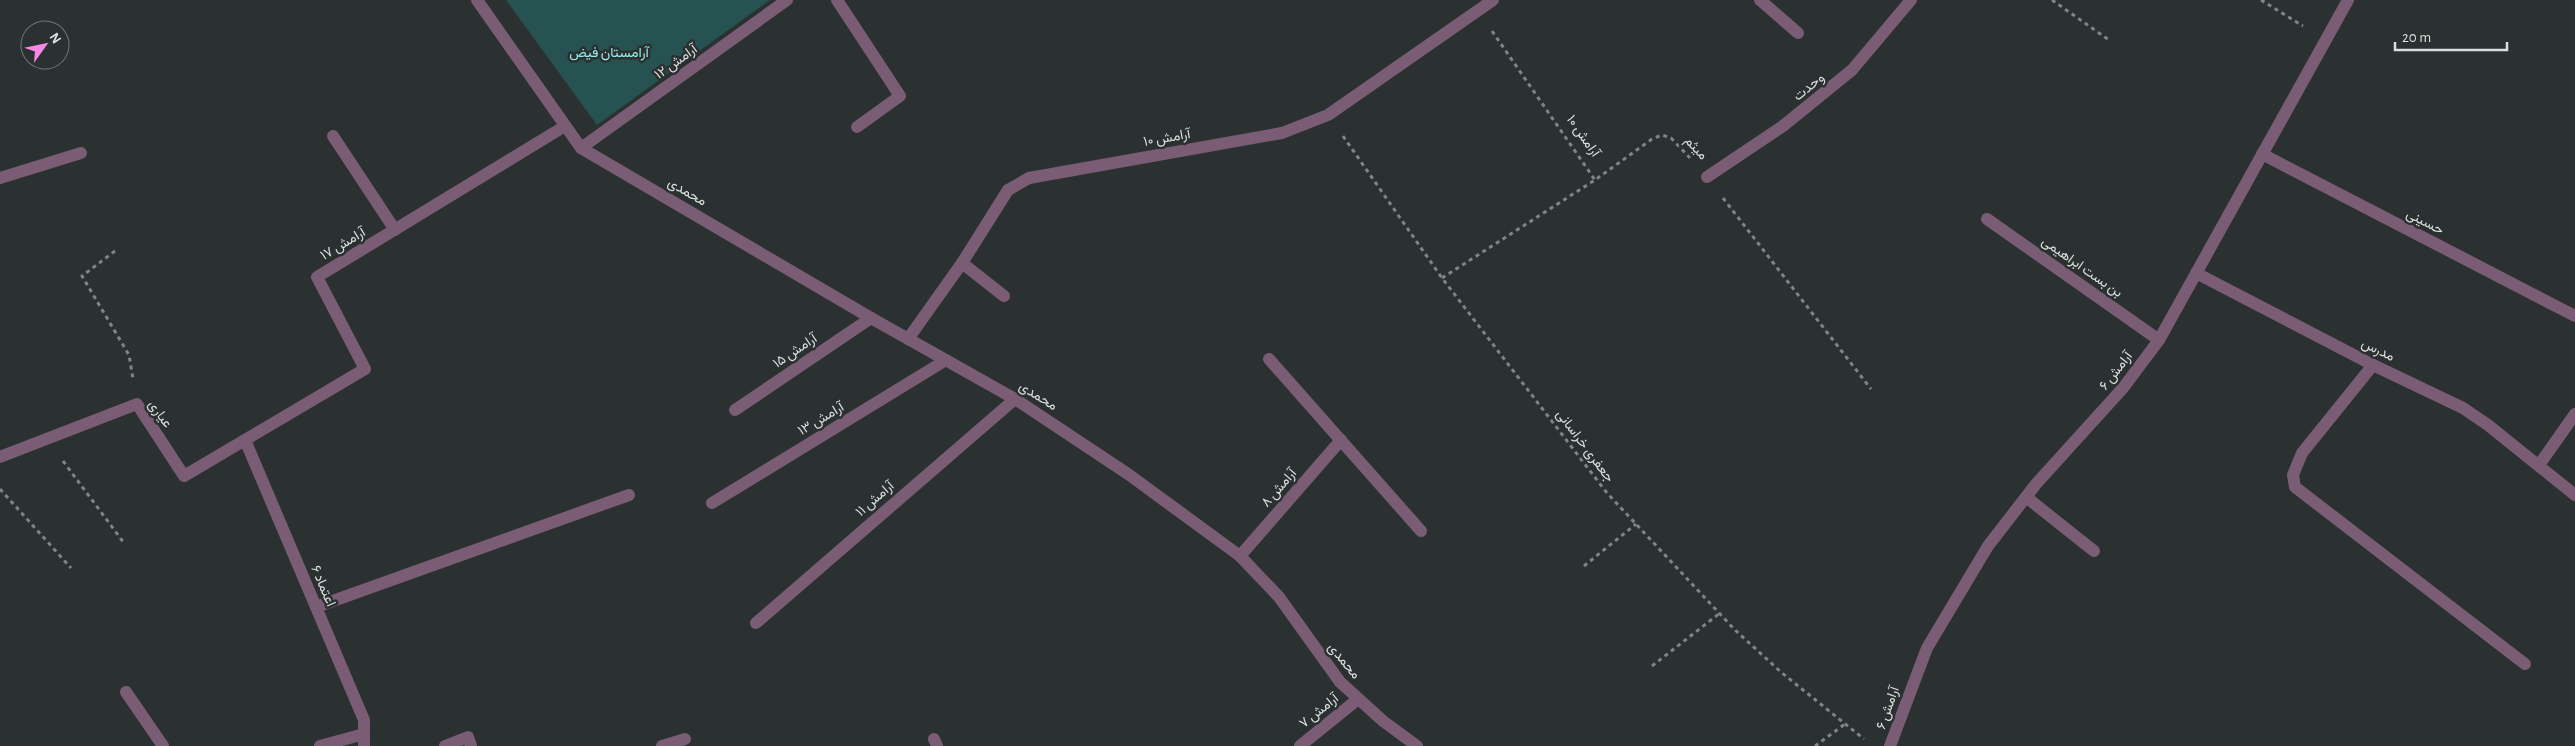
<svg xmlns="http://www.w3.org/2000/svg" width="2575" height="746" font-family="'Alegreya Sans',Vazirmatn,sans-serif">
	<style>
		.green { fill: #275252 }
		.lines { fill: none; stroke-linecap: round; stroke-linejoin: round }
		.path { stroke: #808484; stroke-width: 3; stroke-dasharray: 4 4; stroke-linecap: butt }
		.service { stroke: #7a5c74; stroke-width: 12 }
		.minor { stroke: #7a5c74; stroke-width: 12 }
		.labels { text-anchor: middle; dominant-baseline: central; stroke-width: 5; stroke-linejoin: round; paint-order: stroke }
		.park-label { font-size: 14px; fill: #92eeed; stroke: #2b3130 }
		.street-label { font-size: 14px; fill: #dbdede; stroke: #2b3130 }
	</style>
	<rect width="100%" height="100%" fill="#2b3130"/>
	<path class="green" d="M506,0h264l-173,125z"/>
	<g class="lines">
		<g class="path">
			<path d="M2052,0l57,40"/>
			<path d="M2261,0l42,26"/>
			<path d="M1492,31l103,149"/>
			<path d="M1343,136l99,142 165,215 128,137 47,43 82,66"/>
			<path d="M1723,198l148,191"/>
			<path d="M115,251l-33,25 47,79 4,24"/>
			<path d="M1442,278l153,-98 57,-41 10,-4 9,3 19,20"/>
			<path d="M63,461l61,82"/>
			<path d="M0,489l71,79"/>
			<path d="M1584,566l52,-42"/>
			<path d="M1652,666l68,-53"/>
			<path d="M1815,746l30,-22"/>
		</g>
		<g class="service">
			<path d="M333,136l62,94"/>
			<path d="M962,263l42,33"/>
			<path d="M735,410l136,-92"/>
			<path d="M712,503l234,-143"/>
			<path d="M756,623l259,-224"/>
		</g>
		<g class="minor">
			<path d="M477,0l104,148 290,170 144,81 113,75 112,82 39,41 61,85 43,39 34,25"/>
			<path d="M837,0l63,96 -43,31"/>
			<path d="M1760,0l38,33"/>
			<path d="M581,148l206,-148"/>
			<path d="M2262,154l313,162"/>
			<path d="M1707,177l76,-51 69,-56 59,-70"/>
			<path d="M0,178l81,-25"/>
			<path d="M1987,219l172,121"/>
			<path d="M2196,273l177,92 90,43 25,17 87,70"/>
			<path d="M908,339l54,-76 46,-73 21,-12 253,-45 46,-18 165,-115"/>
			<path d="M1269,359l152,172"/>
			<path d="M2373,365l-71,88 -9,22 2,12 230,177"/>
			<path d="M245,440l119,280v26"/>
			<path d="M0,457l137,-53 47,72 181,-107 -48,-92 248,-151"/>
			<path d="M2539,465l36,-51"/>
			<path d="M2026,497l68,54"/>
			<path d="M1240,556l101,-116"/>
			<path d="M316,607l313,-112"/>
			<path d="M126,692l37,54"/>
			<path d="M934,739l3,7"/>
			<path d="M320,746l44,-12"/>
			<path d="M445,746l23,-9 3,9"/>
			<path d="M662,746l23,-7"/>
			<path d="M1300,746l58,-47"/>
			<path d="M1890,746l37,-98 61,-102 48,-62 87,-96 36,-48 189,-340"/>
		</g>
	</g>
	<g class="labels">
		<g class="park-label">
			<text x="609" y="53">آرامستان فیض</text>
		</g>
		<g class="street-label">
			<text transform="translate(676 62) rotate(-36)">آرامش ۱۲</text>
			<text transform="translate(1809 87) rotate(-39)">وحدت</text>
			<text transform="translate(1583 136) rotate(55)">آرامش ۱۰</text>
			<text transform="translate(1167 138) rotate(-10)">آرامش ۱۰</text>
			<text transform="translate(1696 148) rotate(47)">میثم</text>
			<text transform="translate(687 192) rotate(30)">محمدی</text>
			<text transform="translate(2425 222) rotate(27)">حسینی</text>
			<text transform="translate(343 244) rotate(-31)">آرامش ۱۷</text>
			<text transform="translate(2082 267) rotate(35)">بن بست ابراهیمی</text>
			<text transform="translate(2378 350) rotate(26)">مدرس</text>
			<text transform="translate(795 351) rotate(-34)">آرامش ۱۵</text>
			<text transform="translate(2116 371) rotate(-52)">آرامش ۶</text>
			<text transform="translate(1038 396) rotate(32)">محمدی</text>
			<text transform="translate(160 414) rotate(54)">عیاری</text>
			<text transform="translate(821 419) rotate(-31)">آرامش ۱۳</text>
			<text transform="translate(1585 446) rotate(53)">جعفری خراسانی</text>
			<text transform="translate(1279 488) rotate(-49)">آرامش ۸</text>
			<text transform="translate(875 499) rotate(-41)">آرامش ۱۱</text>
			<text transform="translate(323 586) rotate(67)">اعتماد ۶</text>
			<text transform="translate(1344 661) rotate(50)">محمدی</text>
			<text transform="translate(1888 708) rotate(-71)">آرامش ۶</text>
			<text transform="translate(1319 711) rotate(-39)">آرامش ۷</text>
		</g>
	</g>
	<g transform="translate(45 45) rotate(57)"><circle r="24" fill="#2b3130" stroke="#717676"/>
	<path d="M0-4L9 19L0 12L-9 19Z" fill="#f987e8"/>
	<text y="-8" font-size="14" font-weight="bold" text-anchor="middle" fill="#dbdede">N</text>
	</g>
	<path d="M2395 42v8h112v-8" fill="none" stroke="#dbdede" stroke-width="2.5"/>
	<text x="2402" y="42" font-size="15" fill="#dbdede" stroke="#2b3130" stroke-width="4" paint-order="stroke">20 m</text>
</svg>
